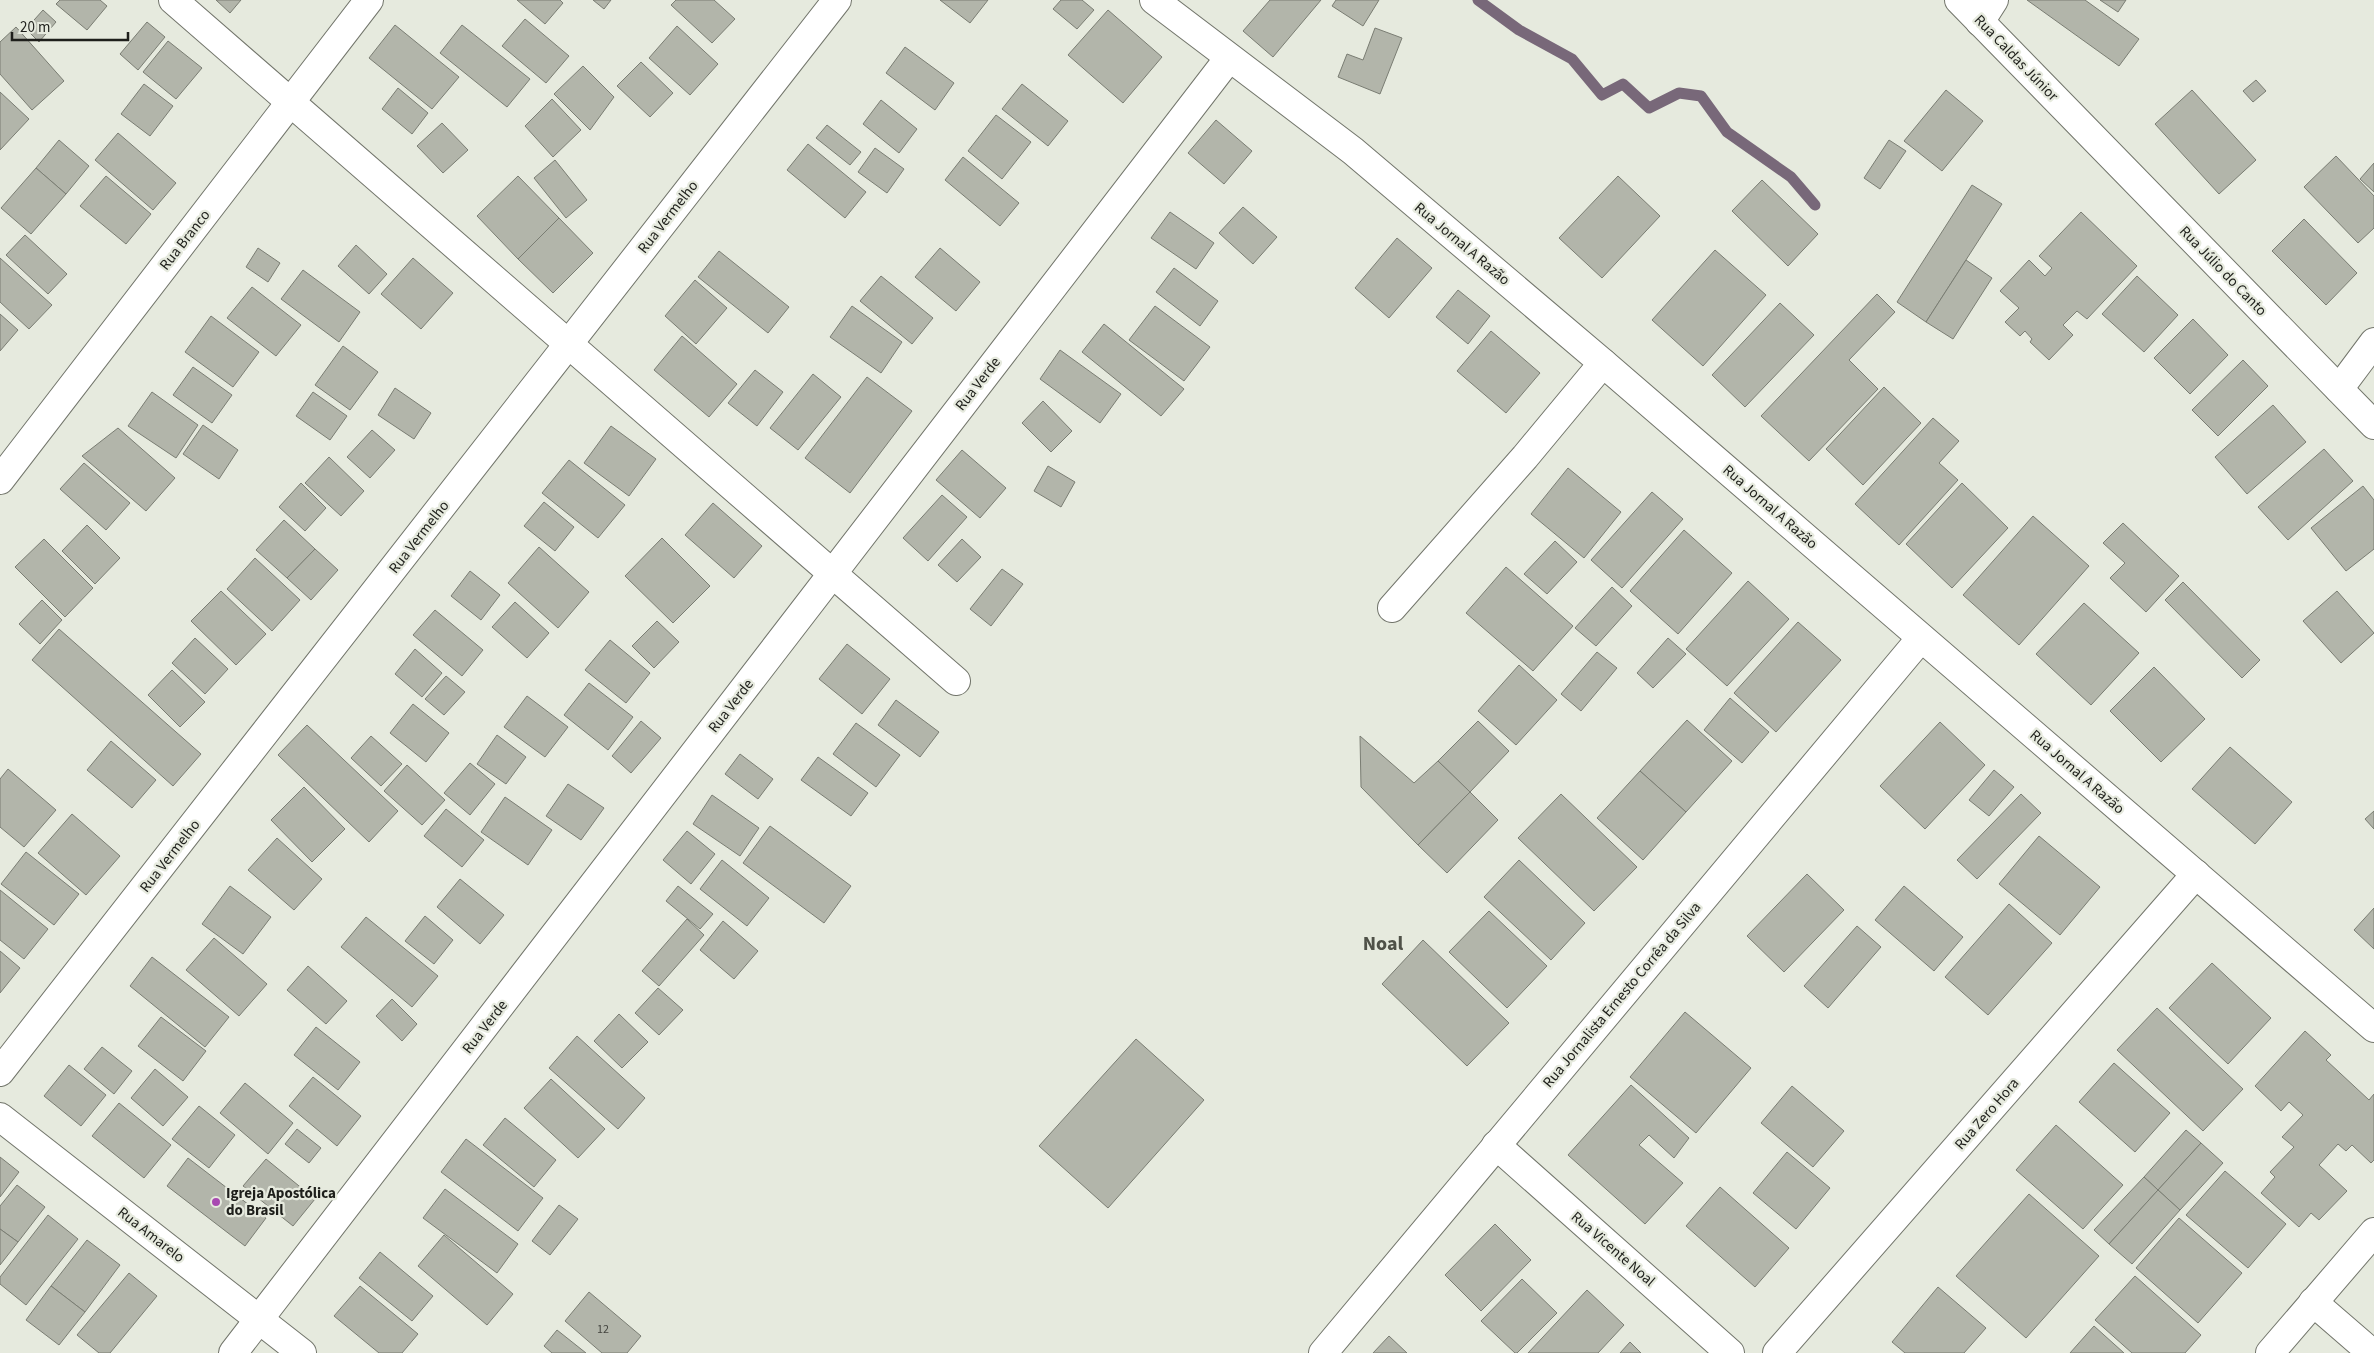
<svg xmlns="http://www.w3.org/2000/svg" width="2374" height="1353" font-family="'Source Sans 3',sans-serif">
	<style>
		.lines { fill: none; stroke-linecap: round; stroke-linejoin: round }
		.stream { stroke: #786879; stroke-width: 11 }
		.building { fill: #b2b5aa; stroke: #7a7d73 }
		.minor-casing { stroke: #72756b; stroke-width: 30 }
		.minor { stroke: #fff; stroke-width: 28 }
		.poi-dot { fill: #a849b1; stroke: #e6eade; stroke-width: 2 }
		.labels { text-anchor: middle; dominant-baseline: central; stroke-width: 4.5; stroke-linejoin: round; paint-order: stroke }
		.number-label { font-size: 12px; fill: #43443f }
		.street-label { font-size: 15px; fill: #1e1f1b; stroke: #e6eade }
		.poi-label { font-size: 15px; font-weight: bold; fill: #1e1f1b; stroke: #e6eade; text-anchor: start }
		.district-label { font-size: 20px; font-weight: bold; fill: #4f5148; stroke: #e6eade }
	</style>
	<rect width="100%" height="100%" fill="#e6eade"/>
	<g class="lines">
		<path class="stream" d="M1478,0l41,30 53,29 30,36 21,-11 26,24 30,-15 22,3 26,36 64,45 24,28"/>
	</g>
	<g class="building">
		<path d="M60,0h40l7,6 -20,24 -31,-26z"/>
		<path d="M216,0h25l-11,13z"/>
		<path d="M517,0h43l3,3 -18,21z"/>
		<path d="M593,0h18l-7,9z"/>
		<path d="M676,0h38l21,19 -23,24 -41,-38z"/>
		<path d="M940,0h48l-18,23z"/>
		<path d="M1061,0h21l12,10 -17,19 -24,-20z"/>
		<path d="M1270,0h51l-48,57 -30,-26z"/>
		<path d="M1336,0h43l-16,26 -31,-20z"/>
		<path d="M2027,0h58l54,39 -20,27z"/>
		<path d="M2100,0h26l-8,12z"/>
		<path d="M43,10l13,12 -17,20 -13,-13z"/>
		<path d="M1108,10l54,47 -39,46 -55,-48z"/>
		<path d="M525,19l44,37 -23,27 -44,-37z"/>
		<path d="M147,22l18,15 -27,33 -18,-16z"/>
		<path d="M395,25l64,52 -27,32 -63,-51z"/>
		<path d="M462,25l68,54 -23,28 -67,-54z"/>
		<path d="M677,26l41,38 -28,31 -41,-37z"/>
		<path d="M16,27l48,54 -32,29 -32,-36v-32z"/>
		<path d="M1375,28l27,10 -22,56 -42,-17 9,-23 16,6z"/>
		<path d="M168,41l34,27 -26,31 -33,-27z"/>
		<path d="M905,47l49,36 -19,27 -49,-37z"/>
		<path d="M641,62l32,31 -23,24 -33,-31z"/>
		<path d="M583,66l31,31 -24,33 -36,-36z"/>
		<path d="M2256,80l10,11 -13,11 -10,-11z"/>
		<path d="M144,84l29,22 -23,30 -29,-22z"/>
		<path d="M1022,84l46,37 -20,25 -46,-37z"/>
		<path d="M398,88l30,25 -16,21 -30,-25z"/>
		<path d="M1946,90l37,31 -41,50 -38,-30z"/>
		<path d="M2192,90l64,70 -37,34 -64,-70z"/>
		<path d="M0,92l29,27 -29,31z"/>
		<path d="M552,99l29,31 -28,27 -28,-31z"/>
		<path d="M881,100l36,29 -18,24 -36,-29z"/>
		<path d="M996,115l35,27 -29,37 -34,-28z"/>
		<path d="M1216,120l36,31 -28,33 -36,-31z"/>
		<path d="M442,123l26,27 -25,23 -26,-27z"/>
		<path d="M827,125l34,27 -11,13 -34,-27z"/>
		<path d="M118,133l58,50 -23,27 -58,-50z"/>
		<path d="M59,140l30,26 -23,28 -30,-26z"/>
		<path d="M1889,140l17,11 -26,38 -16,-11z"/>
		<path d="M808,144l58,48 -21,26 -58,-48z"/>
		<path d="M875,148l29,21 -17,24 -29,-21z"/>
		<path d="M2336,156l38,40v32l-16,15 -54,-56z"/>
		<path d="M963,157l56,46 -19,23 -55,-46z"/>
		<path d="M555,160l32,40 -21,18 -32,-40z"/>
		<path d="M2374,163v29l-14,-13z"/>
		<path d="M36,168l30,26 -35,40 -30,-26z"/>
		<path d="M106,176l45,38 -25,30 -46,-38z"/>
		<path d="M518,176l41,42 -41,41 -41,-43z"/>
		<path d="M1618,176l42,40 -58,62 -43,-40z"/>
		<path d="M1762,180l56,54 -30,32 -56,-55z"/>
		<path d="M1972,185l30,19 -76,118 -29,-20z"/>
		<path d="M1243,207l34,30 -24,27 -34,-31z"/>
		<path d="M1170,212l44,31 -18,26 -45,-31z"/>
		<path d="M2081,212l56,54 -50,53 -10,-8 -14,14 10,10 -24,25 -19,-18 2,-3 -7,-8 -5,5 -15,-14 14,-14 -19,-17 29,-31 16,16 7,-8 -13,-12z"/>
		<path d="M559,218l34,35 -40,40 -35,-34z"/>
		<path d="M2304,219l53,54 -31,32 -54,-54z"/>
		<path d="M25,235l42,39 -19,20 -42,-39z"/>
		<path d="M1397,238l35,30 -43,50 -34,-30z"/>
		<path d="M356,245l31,29 -18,20 -31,-28z"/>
		<path d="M258,248l22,15 -12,19 -22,-15z"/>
		<path d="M940,248l40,34 -24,29 -41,-34z"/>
		<path d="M1715,250l51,45 -63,71 -51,-46z"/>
		<path d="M719,251l70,56 -21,26 -70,-56z"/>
		<path d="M0,258l52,47 -23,24 -29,-27z"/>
		<path d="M413,258l40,35 -32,36 -40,-35z"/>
		<path d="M1966,260l26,18 -39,61 -27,-17z"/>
		<path d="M1174,268l44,33 -18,25 -44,-34z"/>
		<path d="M303,270l57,42 -21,30 -58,-43z"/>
		<path d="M881,276l52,42 -21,26 -52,-43z"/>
		<path d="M2137,276l41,39 -34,37 -42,-38z"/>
		<path d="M695,280l32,28 -31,36 -31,-28z"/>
		<path d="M252,287l49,38 -25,31 -49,-38z"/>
		<path d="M1458,290l32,26 -22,28 -32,-27z"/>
		<path d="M1877,294l18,18 -46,48 29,29 -69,72 -48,-45z"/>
		<path d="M1780,303l34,32 -69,72 -33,-32z"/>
		<path d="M852,306l50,36 -21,31 -51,-36z"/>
		<path d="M1155,306l55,41 -26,34 -55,-41z"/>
		<path d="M0,314l18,16 -18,21z"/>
		<path d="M211,316l48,36 -26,35 -48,-35z"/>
		<path d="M2193,319l35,36 -38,39 -36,-36z"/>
		<path d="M1104,324l80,65 -23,27 -79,-64z"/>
		<path d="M1491,331l49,42 -34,40 -49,-42z"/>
		<path d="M682,336l55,48 -28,33 -55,-47z"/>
		<path d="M343,346l35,26 -28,38 -35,-25z"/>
		<path d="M1060,350l61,44 -21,29 -60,-44z"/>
		<path d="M2243,360l25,26 -50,50 -26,-26z"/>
		<path d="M193,367l39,28 -20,28 -39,-28z"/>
		<path d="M755,370l28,22 -26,34 -29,-23z"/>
		<path d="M813,374l28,23 -43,53 -28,-22z"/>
		<path d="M867,377l45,34 -62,82 -45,-35z"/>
		<path d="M1884,387l37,36 -58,62 -37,-36z"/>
		<path d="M395,388l36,25 -17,26 -36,-24z"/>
		<path d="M152,392l46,33 -22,33 -48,-32z"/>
		<path d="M313,392l34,24 -17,24 -34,-24z"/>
		<path d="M1043,401l29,30 -21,21 -29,-29z"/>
		<path d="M2273,405l33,37 -59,52 -32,-37z"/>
		<path d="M1933,418l26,23 -20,22 19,17 -59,65 -44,-41z"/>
		<path d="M203,425l35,25 -19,29 -36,-25z"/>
		<path d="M611,426l45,33 -27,37 -45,-33z"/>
		<path d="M118,428l57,50 -29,33 -64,-55z"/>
		<path d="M372,430l23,20 -25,28 -23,-21z"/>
		<path d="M2324,449l29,32 -65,59 -30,-33z"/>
		<path d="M962,450l44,38 -26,30 -44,-38z"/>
		<path d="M329,457l35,34 -23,25 -36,-33z"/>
		<path d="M569,460l56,45 -27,33 -56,-45z"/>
		<path d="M84,463l46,40 -24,27 -46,-41z"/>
		<path d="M1048,466l27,16 -14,25 -27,-16z"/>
		<path d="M1568,468l53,44 -37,46 -53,-44z"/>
		<path d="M301,483l25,25 -21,23 -26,-24z"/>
		<path d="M1962,483l46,45 -56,60 -46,-44z"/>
		<path d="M2363,486l11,14v49l-28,22 -35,-43z"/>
		<path d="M1652,492l31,27 -61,69 -31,-28z"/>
		<path d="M942,495l25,22 -39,44 -25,-23z"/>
		<path d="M544,502l30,25 -19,24 -31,-25z"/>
		<path d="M713,503l49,43 -28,32 -49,-43z"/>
		<path d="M2033,516l56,50 -70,79 -56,-50z"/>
		<path d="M284,520l31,29 -28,29 -31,-28z"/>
		<path d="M2123,523l56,53 -33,36 -36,-34 15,-15 -22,-20z"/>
		<path d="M87,525l33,33 -25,26 -33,-33z"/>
		<path d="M1684,530l48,43 -54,61 -48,-43z"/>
		<path d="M662,538l48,48 -37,37 -48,-47z"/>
		<path d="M44,539l49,49 -28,29 -50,-50z"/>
		<path d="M962,539l19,18 -24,25 -19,-17z"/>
		<path d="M1555,541l22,21 -30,32 -23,-20z"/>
		<path d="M539,547l50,45 -31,36 -50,-45z"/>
		<path d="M315,549l23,21 -27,30 -24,-22z"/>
		<path d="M255,558l45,42 -28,31 -45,-42z"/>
		<path d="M1506,567l67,59 -40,45 -67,-58z"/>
		<path d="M1002,569l21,15 -32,42 -21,-17z"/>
		<path d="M470,571l30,24 -19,25 -30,-24z"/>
		<path d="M1748,581l41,38 -62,67 -41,-37z"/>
		<path d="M2183,582l77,78 -18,18 -77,-78z"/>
		<path d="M1612,587l20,19 -36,40 -21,-18z"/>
		<path d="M221,591l45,43 -30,31 -45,-44z"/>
		<path d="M2337,591l37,42 -33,30 -38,-42z"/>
		<path d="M42,600l20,20 -22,24 -21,-20z"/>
		<path d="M515,602l34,31 -22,25 -35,-31z"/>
		<path d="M2084,603l55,50 -48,52 -55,-51z"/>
		<path d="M435,610l48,40 -21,26 -49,-41z"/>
		<path d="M657,621l22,21 -25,26 -22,-22z"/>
		<path d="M1798,622l43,38 -65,72 -42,-39z"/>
		<path d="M59,629l142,125 -28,32 -141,-126z"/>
		<path d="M195,638l33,31 -23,25 -33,-31z"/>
		<path d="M1668,638l18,16 -33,34 -16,-15z"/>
		<path d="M610,640l40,33 -24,30 -41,-33z"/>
		<path d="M847,644l43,35 -28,35 -43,-35z"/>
		<path d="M415,649l27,24 -20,24 -27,-23z"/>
		<path d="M1597,652l20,16 -36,43 -20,-17z"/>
		<path d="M1519,665l38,35 -41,45 -38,-34z"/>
		<path d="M2154,667l51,52 -44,43 -51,-51z"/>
		<path d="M172,670l33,32 -25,25 -32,-32z"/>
		<path d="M446,676l19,16 -21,23 -19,-16z"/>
		<path d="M589,683l44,34 -25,33 -44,-35z"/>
		<path d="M527,696l41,31 -23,30 -41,-30z"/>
		<path d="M1730,698l39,34 -27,31 -38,-33z"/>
		<path d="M896,700l43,32 -19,25 -42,-32z"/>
		<path d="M413,704l36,29 -23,29 -36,-29z"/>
		<path d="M1687,720l45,41 -46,51 -46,-41z"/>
		<path d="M641,721l20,17 -30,35 -19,-17z"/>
		<path d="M1478,721l31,30 -39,41 -32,-31z"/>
		<path d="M1940,722l45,43 -60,64 -45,-43z"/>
		<path d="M856,723l44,32 -24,32 -43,-33z"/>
		<path d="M307,725l91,86 -29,31 -91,-87z"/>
		<path d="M497,735l29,22 -20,27 -29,-20z"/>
		<path d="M371,736l31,28 -21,22 -30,-28z"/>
		<path d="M1360,736l54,47 24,-22 32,31 -52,53 -57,-58z"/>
		<path d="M111,741l45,39 -24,28 -45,-38z"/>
		<path d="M2230,747l62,55 -37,42 -63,-55z"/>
		<path d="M740,754l33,25 -15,20 -33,-25z"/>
		<path d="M818,757l50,36 -17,23 -50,-36z"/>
		<path d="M470,763l25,21 -25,31 -26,-22z"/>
		<path d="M407,765l38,35 -23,25 -38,-34z"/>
		<path d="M8,769l48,41 -32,37 -24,-20v-48z"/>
		<path d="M1994,770l20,17 -25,29 -20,-16z"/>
		<path d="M1640,771l46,41 -43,48 -46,-42z"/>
		<path d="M568,784l36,24 -23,32 -35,-24z"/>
		<path d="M304,787l41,42 -33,33 -41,-42z"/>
		<path d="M1470,792l28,28 -51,53 -29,-28z"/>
		<path d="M1561,794l76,73 -43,44 -76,-73z"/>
		<path d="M2021,794l20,19 -64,66 -20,-19z"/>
		<path d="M712,795l47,33 -19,28 -47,-32z"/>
		<path d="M505,797l47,33 -24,35 -47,-33z"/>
		<path d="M446,809l38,31 -22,27 -38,-31z"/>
		<path d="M2374,811v18l-9,-10z"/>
		<path d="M72,814l48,42 -34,39 -48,-42z"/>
		<path d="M770,826l81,60 -27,37 -81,-60z"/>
		<path d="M687,831l28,23 -24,30 -28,-24z"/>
		<path d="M2039,836l61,51 -40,48 -61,-51z"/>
		<path d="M277,838l45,41 -28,31 -46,-40z"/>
		<path d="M26,852l53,42 -25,31 -53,-41z"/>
		<path d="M722,860l47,38 -22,28 -47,-37z"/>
		<path d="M1519,860l66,63 -34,37 -67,-63z"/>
		<path d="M1807,874l37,36 -60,62 -37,-36z"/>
		<path d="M460,879l44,36 -24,29 -43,-37z"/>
		<path d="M230,886l41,31 -28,37 -41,-30z"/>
		<path d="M678,886l35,28 -13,15 -34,-28z"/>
		<path d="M1904,886l59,51 -29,34 -59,-51z"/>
		<path d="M0,890l48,39 -24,30 -24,-19z"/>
		<path d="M2009,904l43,39 -64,72 -43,-38z"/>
		<path d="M2374,908v41l-20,-19z"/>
		<path d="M1489,911l58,55 -40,42 -58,-56z"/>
		<path d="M425,916l28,24 -19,24 -29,-23z"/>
		<path d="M366,917l72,59 -26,31 -71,-60z"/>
		<path d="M687,919l17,16 -45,51 -17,-15z"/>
		<path d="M723,921l35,30 -24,28 -34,-29z"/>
		<path d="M1857,926l24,21 -53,61 -24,-22z"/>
		<path d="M214,938l53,46 -28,32 -53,-46z"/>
		<path d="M1423,940l86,83 -42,43 -85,-82z"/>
		<path d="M0,951l20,17 -20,25z"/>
		<path d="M152,957l77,60 -24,30 -75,-61z"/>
		<path d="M2212,963l59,55 -43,46 -59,-56z"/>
		<path d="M308,966l39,35 -21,23 -39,-34z"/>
		<path d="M658,988l25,22 -24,25 -24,-22z"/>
		<path d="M392,999l25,25 -15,17 -26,-25z"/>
		<path d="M2157,1008l86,81 -40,42 -86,-81z"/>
		<path d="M1685,1012l66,56 -55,65 -66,-56z"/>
		<path d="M619,1014l29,28 -26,26 -28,-27z"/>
		<path d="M161,1017l45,34 -23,30 -45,-35z"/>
		<path d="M316,1027l44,35 -22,28 -44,-35z"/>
		<path d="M2305,1031l26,24 -5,5 43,40 5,-6v66l-3,3 -19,-18 -6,6 -8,-7 -19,21 28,26 -28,29 -8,-7 -12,14 -38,-34 14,-16 -5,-5 24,-25 -12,-10 21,-22 -14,-13 -8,9 -26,-25z"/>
		<path d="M577,1036l68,62 -27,31 -69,-61z"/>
		<path d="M1136,1039l68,61 -96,108 -69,-62z"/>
		<path d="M102,1047l30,24 -18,23 -30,-25z"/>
		<path d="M2114,1063l56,50 -35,39 -56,-50z"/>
		<path d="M69,1065l37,30 -25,31 -37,-30z"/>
		<path d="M155,1069l33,28 -25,29 -32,-28z"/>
		<path d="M313,1077l48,39 -24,30 -48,-40z"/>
		<path d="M551,1079l54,50 -27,29 -54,-50z"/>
		<path d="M245,1083l48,40 -25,31 -48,-41z"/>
		<path d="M1631,1085l58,53 -15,20 -25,-23 -10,10 44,38 -38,41 -77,-69z"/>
		<path d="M1792,1086l52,45 -31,36 -52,-44z"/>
		<path d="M119,1103l52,42 -27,33 -52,-42z"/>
		<path d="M199,1106l36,29 -26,33 -37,-29z"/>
		<path d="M505,1118l51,42 -22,27 -51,-42z"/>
		<path d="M2056,1125l67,60 -40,44 -67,-59z"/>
		<path d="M297,1129l24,19 -12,15 -24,-19z"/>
		<path d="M2186,1130l15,13 -43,47 -14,-13z"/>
		<path d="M466,1139l77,59 -25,33 -77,-59z"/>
		<path d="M2201,1143l22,20 -43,47 -22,-20z"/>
		<path d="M1787,1152l43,36 -34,41 -43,-36z"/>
		<path d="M0,1157l19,15 -19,25z"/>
		<path d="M188,1158l78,60 -21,28 -78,-60z"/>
		<path d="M266,1159l49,40 -22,27 -50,-40z"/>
		<path d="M2225,1171l61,53 -38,44 -62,-53z"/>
		<path d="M2144,1177l14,13 -49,54 -15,-14z"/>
		<path d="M17,1185l28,22 -27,35 -18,-13v-23z"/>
		<path d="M1720,1187l69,61 -34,39 -69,-61z"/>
		<path d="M445,1189l73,55 -21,29 -74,-55z"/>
		<path d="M2158,1190l22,20 -48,54 -23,-20z"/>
		<path d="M2029,1194l70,62 -73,82 -70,-62z"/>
		<path d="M559,1205l19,14 -28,36 -18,-14z"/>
		<path d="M48,1215l30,24 -52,66 -26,-21v-7z"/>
		<path d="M2179,1218l63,55 -44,50 -62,-55z"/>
		<path d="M1495,1224l36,36 -50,51 -36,-36z"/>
		<path d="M0,1229l18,13 -18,23z"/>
		<path d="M444,1235l69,59 -26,31 -69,-59z"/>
		<path d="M87,1240l33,25 -35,47 -34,-26z"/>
		<path d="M380,1252l53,44 -21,25 -53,-43z"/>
		<path d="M129,1273l28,23 -47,57h-11l-22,-18z"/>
		<path d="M2135,1276l66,59 -16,18h-53l-37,-33z"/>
		<path d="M1522,1279l35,34 -40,40h-2l-34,-32z"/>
		<path d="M51,1286l34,26 -26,33 -33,-25z"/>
		<path d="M360,1286l58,48 -16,19h-23l-45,-37z"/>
		<path d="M1938,1287l48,41 -22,25h-59l-13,-11z"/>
		<path d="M1587,1290l37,35 -26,28h-70z"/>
		<path d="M589,1292l52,44 -14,17h-25l-37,-32z"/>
		<path d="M2094,1326l30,27h-54z"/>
		<path d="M557,1330l29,23h-34l-8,-7z"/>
		<path d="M1389,1336l18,17h-34z"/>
		<path d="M1630,1342l11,11h-21z"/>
	</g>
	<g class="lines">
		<defs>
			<g id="minor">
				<path d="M173,0l783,681"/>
				<path d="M1154,0l199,151 250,212 771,665"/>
				<path d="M1959,0l415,425"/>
				<path d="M1980,22l14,-22"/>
				<path d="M2339,389l35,-47"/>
				<path d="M0,480l369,-480"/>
				<path d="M1392,608l133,-151 78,-94"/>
				<path d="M0,1072l837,-1072"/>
				<path d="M0,1117l302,236"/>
				<path d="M1496,1145l234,208"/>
				<path d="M2313,1302l59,51"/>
				<path d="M233,1353l996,-1295"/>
				<path d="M1323,1353l598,-715"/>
				<path d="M1777,1353l419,-479"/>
				<path d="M2270,1353l104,-121"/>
			</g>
		</defs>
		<use href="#minor" class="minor-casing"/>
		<use href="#minor" class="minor"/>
	</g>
	<circle class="poi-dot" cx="216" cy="1202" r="5"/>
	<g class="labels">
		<g class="number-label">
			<text x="603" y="1329">12</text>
		</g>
		<g class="street-label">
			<text transform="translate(2016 58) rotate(46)">Rua Caldas Júnior</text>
			<text transform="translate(668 217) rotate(-52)">Rua Vermelho</text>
			<text transform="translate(185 240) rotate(-52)">Rua Branco</text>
			<text transform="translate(1462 244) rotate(40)">Rua Jornal A Razão</text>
			<text transform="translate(2223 271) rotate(46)">Rua Júlio do Canto</text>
			<text transform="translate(978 384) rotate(-52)">Rua Verde</text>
			<text transform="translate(1770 507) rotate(41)">Rua Jornal A Razão</text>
			<text transform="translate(419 537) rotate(-52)">Rua Vermelho</text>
			<text transform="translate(731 706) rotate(-52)">Rua Verde</text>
			<text transform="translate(2077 772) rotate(41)">Rua Jornal A Razão</text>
			<text transform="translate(170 856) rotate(-52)">Rua Vermelho</text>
			<text transform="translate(1622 995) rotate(-50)">Rua Jornalista Ernesto Corrêa da Silva</text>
			<text transform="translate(485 1027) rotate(-52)">Rua Verde</text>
			<text transform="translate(1987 1114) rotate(-49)">Rua Zero Hora</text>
			<text transform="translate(151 1235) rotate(38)">Rua Amarelo</text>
			<text transform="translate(1613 1249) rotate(41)">Rua Vicente Noal</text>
		</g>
		<g class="poi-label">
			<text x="226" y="1193">Igreja Apostólica<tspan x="226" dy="17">do Brasil</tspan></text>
		</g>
		<g class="district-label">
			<text x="1383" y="944">Noal</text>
		</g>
	</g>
	<path d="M12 32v8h116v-8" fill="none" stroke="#1e1f1b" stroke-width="2.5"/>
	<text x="20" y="32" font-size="15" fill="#1e1f1b" stroke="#e6eade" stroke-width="4" paint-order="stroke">20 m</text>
</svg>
